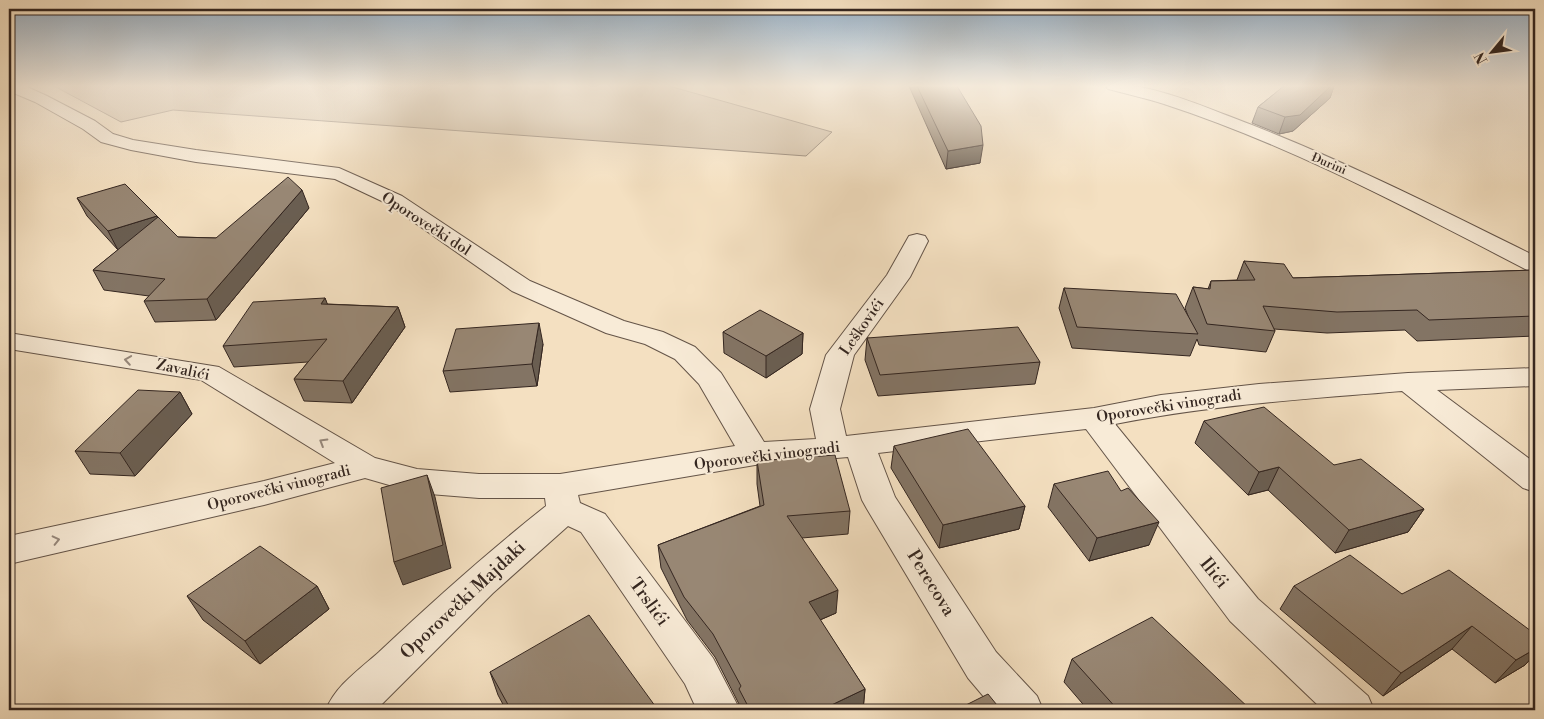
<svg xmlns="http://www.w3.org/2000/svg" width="1544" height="719" font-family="'Libre Bodoni',serif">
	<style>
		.green { fill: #d3c0a6; stroke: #847363 }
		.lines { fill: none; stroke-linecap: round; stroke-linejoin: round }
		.street-casing { stroke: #645448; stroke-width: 2 }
		.street { fill: #f8ebd7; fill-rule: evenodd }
		.wall { fill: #837464; stroke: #342620 }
		.shaded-wall { fill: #6a5e51; stroke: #342620 }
		.building { fill: #988774; stroke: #342620 }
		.oneway { stroke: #96887c }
		.labels { text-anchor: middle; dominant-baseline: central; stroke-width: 4; stroke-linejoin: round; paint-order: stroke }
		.far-street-label { font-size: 12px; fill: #342620; stroke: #f8ebd7 }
		.street-label { font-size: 15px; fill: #342620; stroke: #f8ebd7 }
		.near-street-label { font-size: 18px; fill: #342620; stroke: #f8ebd7 }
	</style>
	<rect width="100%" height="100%" fill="#f4e0c1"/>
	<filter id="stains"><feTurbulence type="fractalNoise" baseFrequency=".004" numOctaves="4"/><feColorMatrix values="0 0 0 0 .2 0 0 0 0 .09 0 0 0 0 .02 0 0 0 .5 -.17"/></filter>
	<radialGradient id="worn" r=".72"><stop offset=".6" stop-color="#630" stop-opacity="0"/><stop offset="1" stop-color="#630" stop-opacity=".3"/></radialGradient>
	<path class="green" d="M54,86h615l163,46 -26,24 -633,-46 -52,12z"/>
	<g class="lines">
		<defs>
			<g id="street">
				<path d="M9,86h16l22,10 48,25 18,13 20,6 63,10 143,18 63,28 128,85 94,40 39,11 32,15 26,26 43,69 52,-3 -6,-30 16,-54 61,-80 22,-39 8,-2 8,2 3,5 -18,36 -56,78 -14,54 6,27 248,-28 67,-13 98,-11 149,-11 127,-5v18l-98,4 98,73v29l-12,-4 -121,-97c-96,8 -192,14 -287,33l143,175 110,97 6,14h-51l-93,-89 -144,-192 -208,24 17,44 101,155 41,44 6,14h-48l-27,-32 -101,-169 -5,-9 -14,-43 -93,8 -177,30 2,8 25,11 108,144 27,52h-43l-12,-26 -104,-152 -13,-6 -75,67 -117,117h-50c9,-24 34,-41 53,-58 54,-51 109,-100 167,-146l-1,-8h-66l-62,-5 -52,-15 -101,27 -255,59v-28l255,-55 71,-18 -134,-83 -192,-31v-16l210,34 156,91 42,11 62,5h81l175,-28 -36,-62 -24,-25 -30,-15 -39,-11 -94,-42 -124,-87 -53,-25 -139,-17 -65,-12 -30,-8 -18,-13 -48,-27 -26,-11z"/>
				<path d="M1106,86c9,0 18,-1 27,0 37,5 84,26 119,39 97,38 190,85 283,131v16l-8,-2c-118,-61 -237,-125 -363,-166 -19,-6 -37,-10 -56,-15z"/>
			</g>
		</defs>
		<use href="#street" class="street-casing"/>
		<use href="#street" class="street"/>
	</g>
	<g class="wall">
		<path d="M909,86h48l23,77 -34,6z"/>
		<path d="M1284,86h50l-4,12 -37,33 -14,3 -27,-11 6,-16z"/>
		<path d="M77,198l80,18 21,21 38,1 93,-30 -93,112 -61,2 -11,-21 5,-5 -45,-6 -11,-20 25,-20 -31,-34z"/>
		<path d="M1535,205v6l-3,-1z"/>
		<path d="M1244,261l49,17 242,-8v66l-118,5 -12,-11 -78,3 -53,-4 1,2 -9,21 -67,-7 -2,-6 -7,17 -118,-8 -13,-40 5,-20 124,28 -3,-8 8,-21 15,2 3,-8 26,-1z"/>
		<path d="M325,298l2,6 71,3 7,20 -53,76 -48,-2 -10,-22 14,-17 -74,5 -11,-21z"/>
		<path d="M723,332l80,1 -1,21 -36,24 -42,-25z"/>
		<path d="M867,338l173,24 -5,22 -157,12 -13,-36z"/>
		<path d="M543,344l-6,42 -87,6 -7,-21z"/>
		<path d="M180,392l12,22 -57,62 -45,-2 -15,-23z"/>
		<path d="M1204,421l130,44 90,44 -16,23 -73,21 -67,-63 -20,5 -53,-52z"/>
		<path d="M894,446l131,60 -6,23 -80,19 -48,-80z"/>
		<path d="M757,461l93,50 -2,23 -46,4 34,75 -16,7 45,69 -2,21h-123v-4l-25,-49 -28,-37 -26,-52 -3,-23 102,-39 -3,-22z"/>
		<path d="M1054,484l67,7 28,54 -60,16 -41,-54z"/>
		<path d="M317,586l12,23 -69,55 -57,-44 -16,-24z"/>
		<path d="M1294,586l108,8 133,40v20l-10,11 -30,18 -43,-34 -69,47 -103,-87z"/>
		<path d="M1072,659l179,51h-163l-24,-28z"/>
		<path d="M490,672l168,38h-152l-8,-15z"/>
	</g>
	<g class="shaded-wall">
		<path d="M1331,86h3l-4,12 -37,33 -14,3 6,-17z"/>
		<path d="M983,145l-3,18 -34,6 2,-18z"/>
		<path d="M302,190l7,18 -93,112 -9,-21z"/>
		<path d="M157,216l9,19 -48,15 -10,-19z"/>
		<path d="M325,298l8,20 -12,-14z"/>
		<path d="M398,307l7,20 -53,76 -9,-22z"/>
		<path d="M539,323l4,21 -6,42 -5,-22z"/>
		<path d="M803,333l-1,21 -36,24v-22z"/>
		<path d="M180,392l12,22 -57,62 -15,-23z"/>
		<path d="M1279,467l-11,23 -20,5 11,-23z"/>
		<path d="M427,475l8,22 16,71 -48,17 -9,-23z"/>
		<path d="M1025,506l-6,23 -80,19 4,-23z"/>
		<path d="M1424,509l-16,23 -73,21 14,-23z"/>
		<path d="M1159,522l-10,23 -60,16 8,-23z"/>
		<path d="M317,586l12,23 -69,55 -15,-23z"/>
		<path d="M838,590l-2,23 -28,12 1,-23z"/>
		<path d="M1472,626l-20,23 -69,47 18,-23z"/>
		<path d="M1535,649v5l-10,11 -30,18 21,-23z"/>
		<path d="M865,689l-2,21h-42z"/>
	</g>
	<g class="building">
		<path d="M917,86h40l24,40 2,19 -35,6z"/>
		<path d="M1284,86h47l-31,29 -15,2 -27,-10z"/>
		<path d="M288,177l14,13 -95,109 -63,2 21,-22 -72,-9 65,-53 20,20 38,1z"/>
		<path d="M125,184l32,32 -49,15 -31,-33z"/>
		<path d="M1244,261l40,3 9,14 242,-8v46l-106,4 -12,-10 -80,2 -74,-6 12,25 -68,-7 -14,-37 17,2 1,-8 44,-1z"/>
		<path d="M1064,288l112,6 22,40 -121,-7z"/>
		<path d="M325,298l-4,6 77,3 -55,74 -49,-2 33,-40 -104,7 30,-44z"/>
		<path d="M760,310l43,23 -37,23 -43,-24z"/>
		<path d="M539,323l-7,41 -89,7 13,-42z"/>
		<path d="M1018,327l22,35 -160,13 -13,-37z"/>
		<path d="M138,390l42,2 -60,61 -45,-2z"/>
		<path d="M1264,407l70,58 27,-6 63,50 -75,21 -70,-63 -20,5 -55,-51z"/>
		<path d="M968,429l57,77 -82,19 -49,-79z"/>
		<path d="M835,455l15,56 -63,5 51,74 -29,12 56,87 -44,21h-55v-1l-3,1h-13l-11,-21 2,-3 -28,-52 -29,-37 -26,-52 106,-40 -7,-44z"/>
		<path d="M1108,471l13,20 7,-3 31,34 -62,16 -43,-54z"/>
		<path d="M427,475l16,70 -49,17 -13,-74z"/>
		<path d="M260,546l57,40 -72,55 -58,-45z"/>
		<path d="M1350,555l52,39 47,-24 86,64v15l-19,11 -44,-34 -71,47 -107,-87z"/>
		<path d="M589,615l69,95h-147l-21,-38z"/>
		<path d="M1152,617l99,93h-133l-46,-51z"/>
		<path d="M988,694l13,16h-45z"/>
	</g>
	<defs><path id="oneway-chevron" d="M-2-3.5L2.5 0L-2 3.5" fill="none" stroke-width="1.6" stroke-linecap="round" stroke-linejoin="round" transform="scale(1.25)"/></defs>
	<g class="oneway">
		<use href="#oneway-chevron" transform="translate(128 360) rotate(-171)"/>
		<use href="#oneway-chevron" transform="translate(323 442) rotate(-149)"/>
		<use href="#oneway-chevron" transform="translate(56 540) rotate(-13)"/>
	</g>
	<linearGradient id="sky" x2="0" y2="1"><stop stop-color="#93acc2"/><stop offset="0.46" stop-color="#faf1e3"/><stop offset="1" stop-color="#faf1e3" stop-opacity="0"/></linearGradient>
	<rect width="1544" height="187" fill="url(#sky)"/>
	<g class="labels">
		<g class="far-street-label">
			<text transform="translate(1329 164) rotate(23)">Đurini</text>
		</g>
		<g class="street-label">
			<text transform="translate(426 224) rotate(33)">Oporovečki dol</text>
			<text transform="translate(862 327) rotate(-55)">Leškovići</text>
			<text transform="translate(183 370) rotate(12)">Zavalići</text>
			<text transform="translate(1169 406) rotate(-9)">Oporovečki vinogradi</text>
			<text transform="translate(767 456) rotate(-7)">Oporovečki vinogradi</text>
			<text transform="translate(279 488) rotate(-14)">Oporovečki vinogradi</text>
		</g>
		<g class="near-street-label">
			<text transform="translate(1214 573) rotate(51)">Ilići</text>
			<text transform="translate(931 583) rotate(58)">Perecova</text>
			<text transform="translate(463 600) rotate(-43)">Oporovečki Majdaki</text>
			<text transform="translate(649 602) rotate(54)">Trslići</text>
		</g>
	</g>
	<rect width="1544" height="719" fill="none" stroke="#f4e0c1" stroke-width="30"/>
	<rect x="10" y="10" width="1524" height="699" fill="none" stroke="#342620" stroke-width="2.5"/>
	<rect x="15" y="15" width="1514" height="689" fill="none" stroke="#342620"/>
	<g transform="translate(1492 52) rotate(241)" stroke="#f8ebd7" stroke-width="4" paint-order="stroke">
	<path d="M0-4L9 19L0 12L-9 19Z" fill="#342620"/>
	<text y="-8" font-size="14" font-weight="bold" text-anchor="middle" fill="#342620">N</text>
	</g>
	<rect width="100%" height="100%" filter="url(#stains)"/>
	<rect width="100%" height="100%" fill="url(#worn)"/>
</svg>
